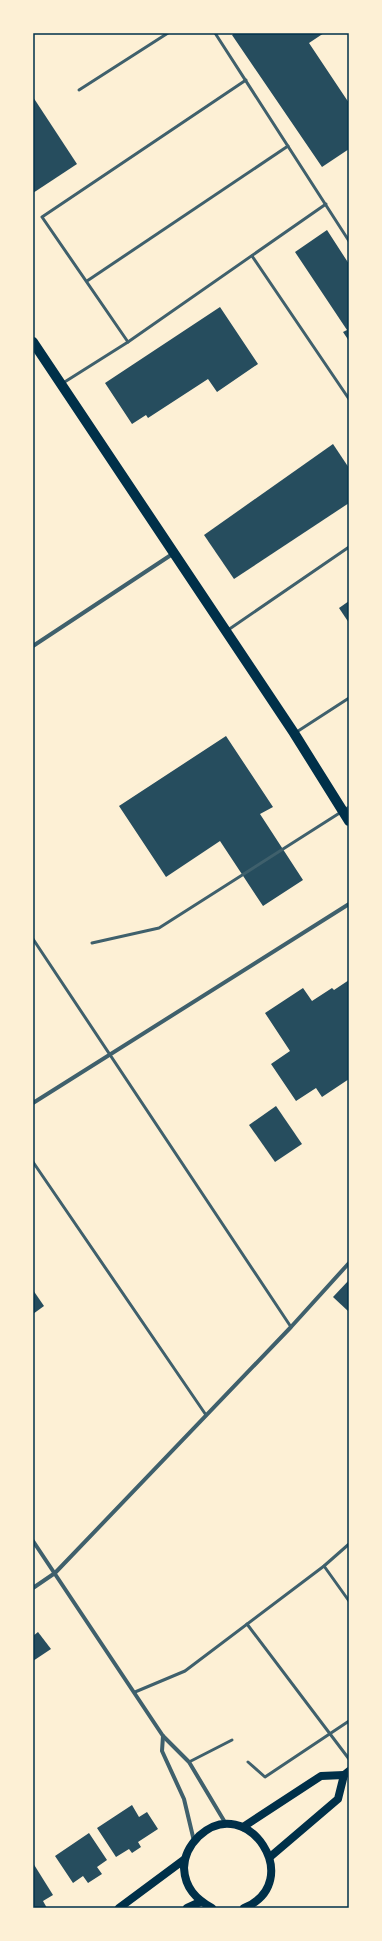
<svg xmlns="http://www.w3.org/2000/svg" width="382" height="1941" font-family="'Asap Condensed',sans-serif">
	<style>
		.building { fill: #264d5e }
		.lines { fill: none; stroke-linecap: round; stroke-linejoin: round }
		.service { stroke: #3f606c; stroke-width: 3 }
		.minor { stroke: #3f606c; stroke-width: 4 }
		.secondary { stroke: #003049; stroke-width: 8 }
		.primary { stroke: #003049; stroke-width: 10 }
		.neatline { fill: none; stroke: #003049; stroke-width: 1.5 }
	</style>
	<rect width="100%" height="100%" fill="#fdf0d5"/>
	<g class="building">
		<path d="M235,33h89l-15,10 40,60v46l-27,18 -90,-132z"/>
		<path d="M33,97l44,67 -44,29z"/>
		<path d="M327,230l22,34v77l-6,-9 4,-2 -52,-78z"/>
		<path d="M220,307l38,57 -41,28 -9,-13 -60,39 -2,-3 -14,9 -27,-41z"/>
		<path d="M333,444l16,24v35l-115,76 -30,-44z"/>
		<path d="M349,601v22l-10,-15z"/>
		<path d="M226,736l47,71 -13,7 43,66 -40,26 -43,-65 -54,36 -47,-71z"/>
		<path d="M349,980v99l-27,18 -6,-9 -20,13 -25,-37 19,-13 -25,-38 38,-25 9,13 20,-13 2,2z"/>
		<path d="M276,1106l26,38 -27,18 -26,-37z"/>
		<path d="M349,1280v32l-16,-15z"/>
		<path d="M33,1290l11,16 -11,8z"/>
		<path d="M38,1632l13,17 -18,12v-25z"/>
		<path d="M132,1805l7,12 8,-5 11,17 -20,13 3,5 -9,6 -3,-4 -13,8 -19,-29z"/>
		<path d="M89,1833l18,27 -10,7 5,7 -14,9 -5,-7 -10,7 -18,-27z"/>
		<path d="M33,1863l20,32 -10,6 4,7h-14z"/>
	</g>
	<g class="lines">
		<g class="service">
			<path d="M215,33l134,208"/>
			<path d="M79,90l89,-57"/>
			<path d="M252,256l97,143"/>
			<path d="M87,281l201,-135"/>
			<path d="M128,342l-86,-125 204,-137"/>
			<path d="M63,383l65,-41 198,-138"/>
			<path d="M228,630l121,-83"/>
			<path d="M295,733l54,-35"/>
			<path d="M33,939l258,388"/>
			<path d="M92,943l67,-15 190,-121"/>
			<path d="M33,1162l173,253"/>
			<path d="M324,1566l25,35"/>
			<path d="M247,1624l102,135"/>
			<path d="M135,1692l50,-21 139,-105 25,-22"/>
			<path d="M189,1762l43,-22"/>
			<path d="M248,1762l17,15 84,-56"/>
		</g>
		<g class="minor">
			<path d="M33,646l141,-93"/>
			<path d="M33,1103l316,-199"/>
			<path d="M33,1541l130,195 26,26 37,62"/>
			<path d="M33,1588l22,-15 236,-246 58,-64"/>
			<path d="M163,1736l-1,15 22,48 10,42"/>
		</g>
		<g class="secondary">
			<path d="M243,1827l78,-51 23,-1"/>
			<path d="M270,1857l68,-58 6,-24 5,-4"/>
			<path d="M119,1908l66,-49"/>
			<path d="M187,1908l13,-6"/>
			<path d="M212,1908c-16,-9 -27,-20 -28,-40 0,-13 7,-24 15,-32 48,-45 108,46 45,72"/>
		</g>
		<path class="primary" d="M33,342l261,391 55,88"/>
	</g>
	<rect width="382" height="1941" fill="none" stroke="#fdf0d5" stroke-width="68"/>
	<rect x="34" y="34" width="314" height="1873" class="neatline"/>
</svg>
